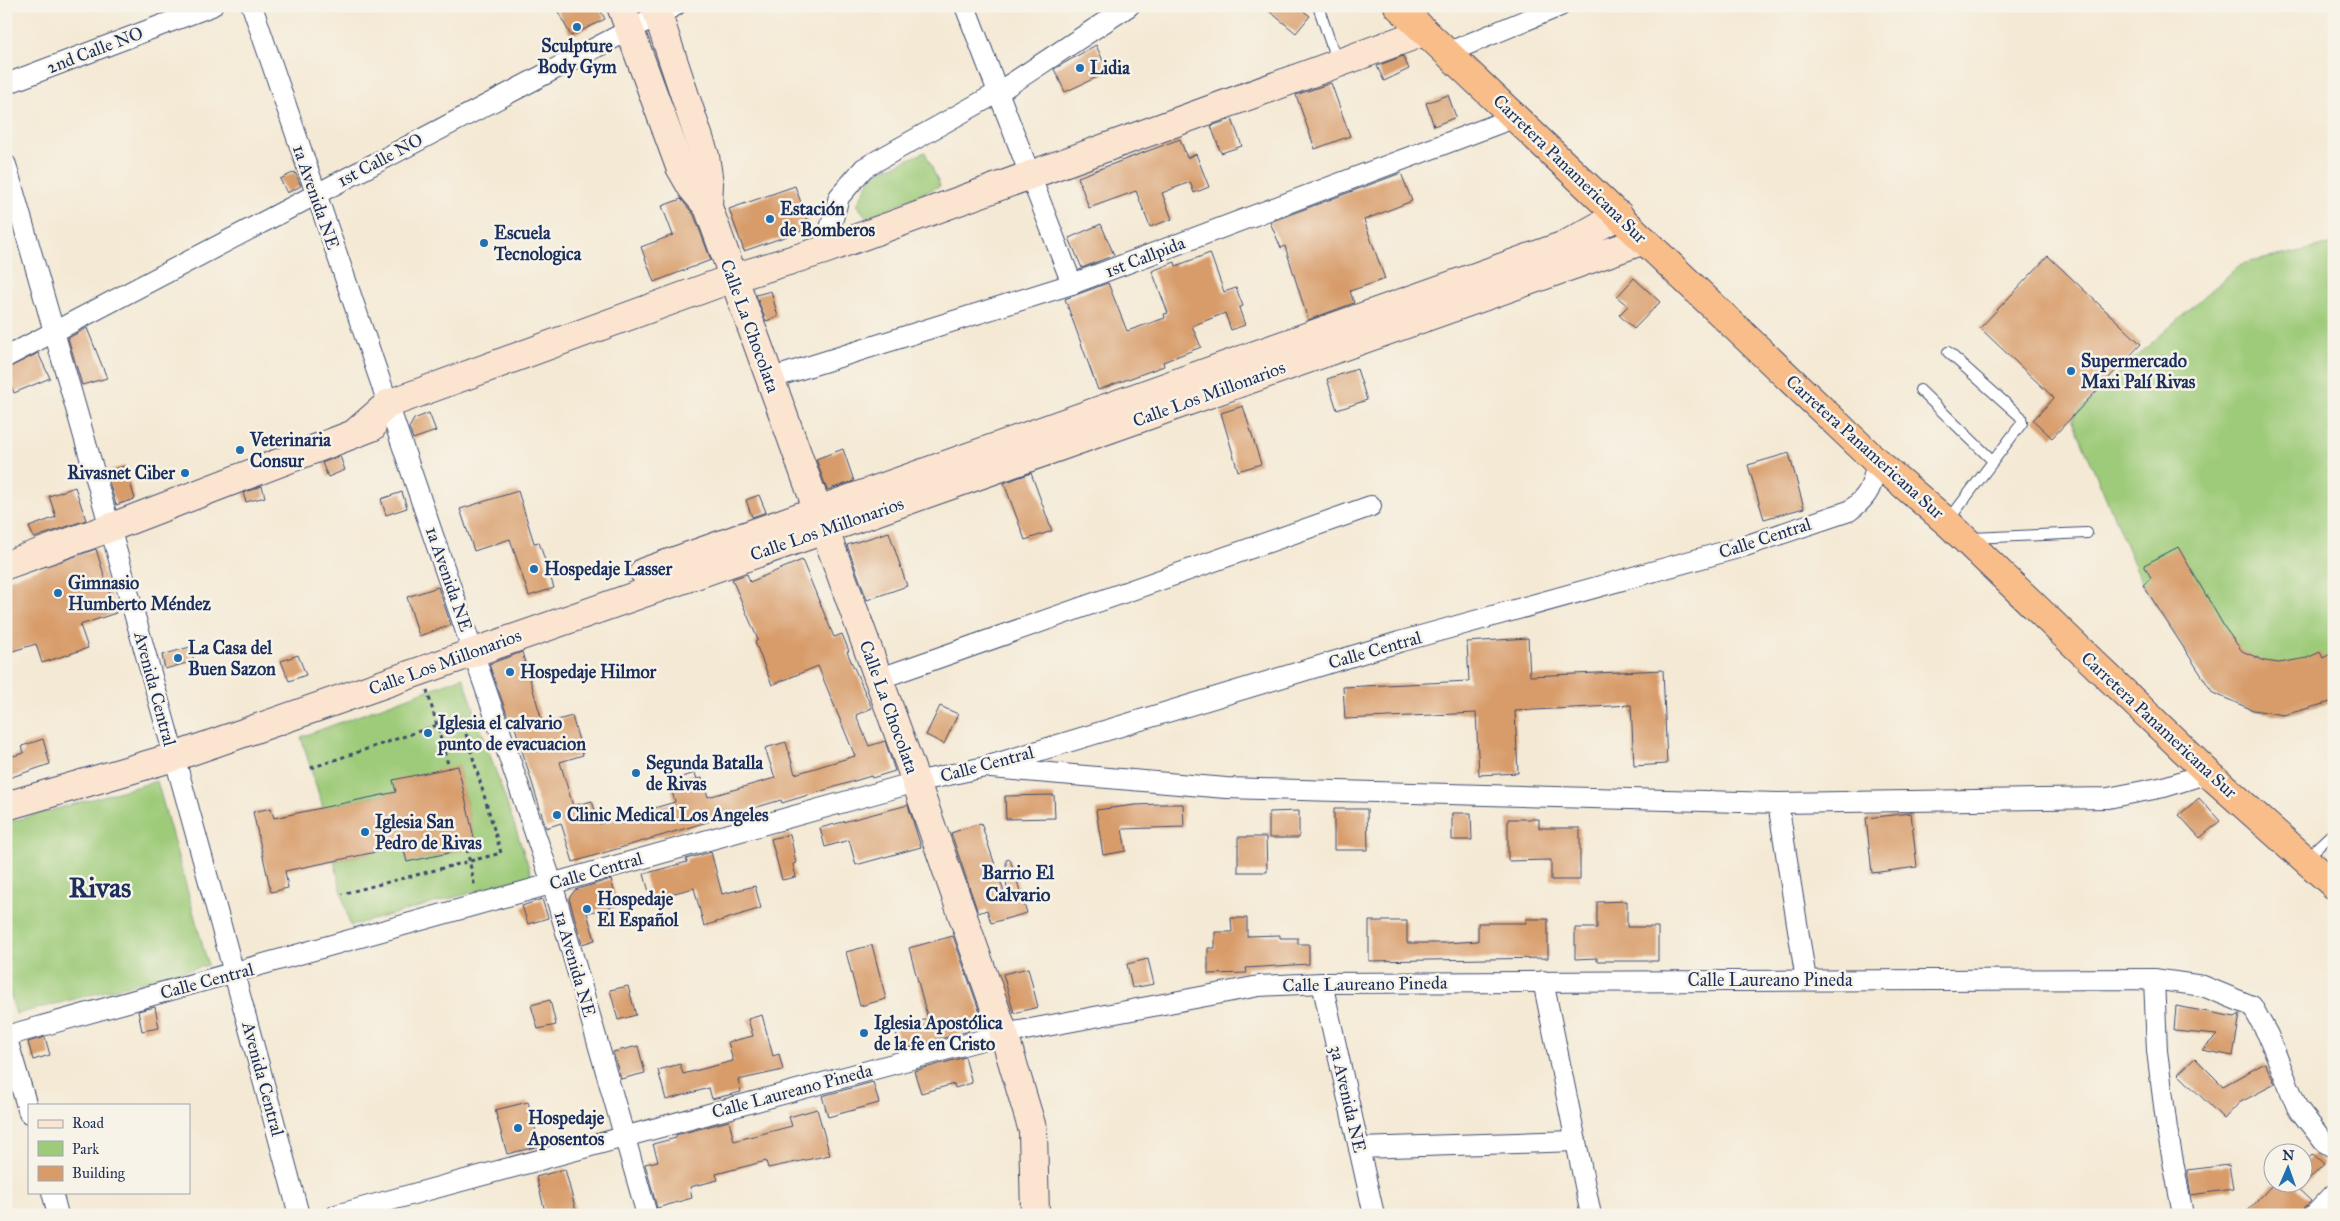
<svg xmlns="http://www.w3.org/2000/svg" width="2340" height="1221" font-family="'IM FELL Great Primer',serif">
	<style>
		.green { fill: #9ecb79; stroke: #5c7d6c }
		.building { fill: #d89c6a }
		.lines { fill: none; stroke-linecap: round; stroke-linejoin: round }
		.lane-casing { stroke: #3c4b70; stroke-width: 12 }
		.street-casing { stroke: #3c4b70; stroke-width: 22 }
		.secondary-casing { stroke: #3c4b70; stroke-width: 30 }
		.highway-casing { stroke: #3c4b70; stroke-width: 30 }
		.path { stroke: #3c4b70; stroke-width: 3; stroke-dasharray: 4 4; stroke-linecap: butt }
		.lane { stroke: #fff; stroke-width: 10 }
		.street { stroke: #fff; stroke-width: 20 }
		.secondary { stroke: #fce5d0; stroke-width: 28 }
		.highway { stroke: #f8bd89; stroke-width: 28 }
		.poi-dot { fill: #1f6fb2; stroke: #f7f3e8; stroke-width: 2 }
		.labels { text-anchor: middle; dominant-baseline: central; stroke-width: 5; stroke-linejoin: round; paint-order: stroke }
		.poi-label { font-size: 18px; font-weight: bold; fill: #1b2f5e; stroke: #f7f3e8; text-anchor: start }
		.street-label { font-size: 18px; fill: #1b2f5e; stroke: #f7f3e8 }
		.neighbourhood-label { font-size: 19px; font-weight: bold; fill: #1b2f5e; stroke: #f7f3e8 }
		.town-label { font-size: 28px; font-weight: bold; fill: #1b2f5e; stroke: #f7f3e8 }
	</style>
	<rect width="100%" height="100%" fill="#f7f3e8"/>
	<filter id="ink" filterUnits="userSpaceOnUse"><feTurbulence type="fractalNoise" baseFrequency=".02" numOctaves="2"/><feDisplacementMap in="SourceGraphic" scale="10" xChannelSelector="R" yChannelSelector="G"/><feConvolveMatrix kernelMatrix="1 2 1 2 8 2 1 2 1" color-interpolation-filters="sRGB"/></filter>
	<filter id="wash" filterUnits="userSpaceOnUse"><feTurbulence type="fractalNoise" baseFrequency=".0096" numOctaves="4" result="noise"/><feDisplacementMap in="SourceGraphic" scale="20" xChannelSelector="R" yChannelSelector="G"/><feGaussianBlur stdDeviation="1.12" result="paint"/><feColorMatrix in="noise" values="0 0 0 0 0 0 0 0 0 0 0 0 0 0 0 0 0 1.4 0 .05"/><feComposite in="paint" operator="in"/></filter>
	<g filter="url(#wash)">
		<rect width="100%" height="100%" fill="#f4e9d4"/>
		<g class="green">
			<path d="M925,152l15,34 -73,32 -10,-13 15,-30z"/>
			<path d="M2334,244v457l-50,14 -31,-5 -40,-17 -70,-108 -71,-167 58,-56 111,-98z"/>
			<path d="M463,677l69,199 -182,50 -16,-65 69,-15 4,16 69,-15 -18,-81 -62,26 -73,16 -22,-71z"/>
			<path d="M157,781l51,184 -192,49 -10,-35v-156z"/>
		</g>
		<g id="blocks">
			<g class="building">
				<path d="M555,6h43l7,13 -34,17z"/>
				<path d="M1263,6h34l13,10 -14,17z"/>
				<path d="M1096,45l12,27 -43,20 -11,-23z"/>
				<path d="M1403,56l6,13 -25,12 -7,-15z"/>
				<path d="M1331,83l19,53 -35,13 -19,-54z"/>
				<path d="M1448,95l8,22 -22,9 -8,-23z"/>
				<path d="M1232,119l10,27 -21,7 -10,-27z"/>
				<path d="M1180,139l7,19 9,-4 13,33 -15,6 -4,-11 -28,11 10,26 -22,8 -14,-36 -47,17 -11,-31z"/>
				<path d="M295,172l6,14 -14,7 -7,-14z"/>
				<path d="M1401,173l11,28 -48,19 21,59 -35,12 4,12 -46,17 -23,-74 -4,2 -11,-26z"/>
				<path d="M795,186l15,42 -66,23 -15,-42z"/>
				<path d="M681,199l13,16 17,45 -57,22 -13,-35 32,-12 -11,-29z"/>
				<path d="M1101,224l13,31 -32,13 -13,-30z"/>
				<path d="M1210,253l14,39 12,-4 7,18 -4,2 6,17 -14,5 -6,-17 -33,13 9,21 -38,15 1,4 -66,24 -33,-91 43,-16 19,48 38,-13 -1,-4 4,-1 -16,-42 23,-9 1,4z"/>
				<path d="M2048,256l93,88 -89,94 -19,-18 21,-22 -74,-70z"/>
				<path d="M1634,278l26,24 -26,27 -15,-14 9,-9 -11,-9z"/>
				<path d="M771,291l7,26 -12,4 -10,-26z"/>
				<path d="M87,328l20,50 -25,7 -14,-47z"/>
				<path d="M38,353l12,25 -36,15 -8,-18v-6z"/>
				<path d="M1357,369l10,31 -30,10 -10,-31z"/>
				<path d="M1243,406l18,58 -23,7 -17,-58z"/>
				<path d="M429,413l7,18 -23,8 -4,-11 5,-9z"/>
				<path d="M843,449l11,32 -27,9 -11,-31z"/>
				<path d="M1789,453l15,55 -40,11 -16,-54z"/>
				<path d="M340,456l5,14 -17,7 -6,-14z"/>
				<path d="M125,466l10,33 -19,6 -10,-34z"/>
				<path d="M1031,473l21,58 -27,9 -21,-57z"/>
				<path d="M262,486l3,11 -19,5 -3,-9z"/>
				<path d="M75,487l11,33 -52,18 -5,-11 27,-10 -7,-21z"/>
				<path d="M518,491l16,52 5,-1 15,46 -25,8 -19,-57 -36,12 -14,-42z"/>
				<path d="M402,492l5,16 -21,7 -5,-16z"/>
				<path d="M759,495l7,17 -14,5 -6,-17z"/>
				<path d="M889,532l18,54 -40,14 -20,-55z"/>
				<path d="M2178,547l47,81 17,23 23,10 14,2 28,-5 13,-6 3,6 11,-6v49l-50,14 -31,-5 -40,-17 -70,-108 8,-7 -7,-13z"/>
				<path d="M96,549l20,64 -36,12 8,23 -46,15 -6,-19 -30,9v-73z"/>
				<path d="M802,560l32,77 8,-3 7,17 -2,1 25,56 -16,7 13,31 16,-5 10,30 -23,7 -1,-2 -89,27 -1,-3 -208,62 -12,-39 -15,5 -33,-107 -3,2 -21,-59 33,-12 21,72 29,-8 11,39 -23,7 13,44 19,-5 7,23 76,-22 -6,-21 26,-8 2,6 5,-1 6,19 67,-19 -10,-30 21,-6 9,32 60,-18 -37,-90 -46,19 -17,-43 3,-2 -26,-61 15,-5 3,8z"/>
				<path d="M438,587l13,38 -32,11 -12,-39z"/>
				<path d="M1528,638l2,38 133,-6 4,94 -33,2 -3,-61 -116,6 3,62 -39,2 -3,-62 -131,6 -2,-32 126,-6 -2,-39z"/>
				<path d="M190,647l4,14 -29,8 -3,-14z"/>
				<path d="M298,655l8,20 -17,6 -8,-20z"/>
				<path d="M940,706l18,8 -14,30 -18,-9z"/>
				<path d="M43,739l7,25 -44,15v-21l18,-5 -2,-7z"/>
				<path d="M458,766l18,81 -69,15 -4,-16 -69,15 -49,10 3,17 -17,4 -18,-80 18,-4 3,10 122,-26 -3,-12z"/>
				<path d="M1054,795l1,23 -49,1 -1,-23z"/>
				<path d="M2199,798l21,23 -20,17 -21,-23z"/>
				<path d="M1161,804h22l1,23 -62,2 4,22 -23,4 -7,-45 39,-5z"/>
				<path d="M908,805l13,42 -65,18 -7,-25 -24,7 -5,-19z"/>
				<path d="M1334,809h33l1,41h-34z"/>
				<path d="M1299,811v27h-30v-26z"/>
				<path d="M1452,813h19l1,27h-20z"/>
				<path d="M1911,813l6,54 -45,6 -6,-55z"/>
				<path d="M1508,819h31v9h41v52h-29v-20l-43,1z"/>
				<path d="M981,823l26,78 -1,-41 4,-1 17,54 -36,10 -4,-13 -9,3 -27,-80z"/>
				<path d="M790,834l6,29 -3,1 3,13 -14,3 -11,-41z"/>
				<path d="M1238,837h28l1,35h-29z"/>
				<path d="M711,852l11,42 33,-8 6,22 -57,18 -10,-38 -43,11 -7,-25 43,-12 -1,-3z"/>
				<path d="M611,879l7,26 -31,8 8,27 -13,4 -13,-46 6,-8z"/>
				<path d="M542,899l6,19 -20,6 -6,-18z"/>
				<path d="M1627,901v26h31v34h-61v-3l-22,1v-31h22v-26z"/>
				<path d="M1231,918h16v18l33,-1v3h18v6h11v20l-63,4 1,5 -39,1v-26h7v-16h17z"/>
				<path d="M1526,919h22v39l-179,3v-40h38v22h38l33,-2v-18h48z"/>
				<path d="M953,936l31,88 -16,4 1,3 -61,17v-2l-8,1 -5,-19 33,-9 -19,-71z"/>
				<path d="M872,945l14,54 -26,7 -14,-54z"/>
				<path d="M1148,959l6,25 -22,4 -5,-24z"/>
				<path d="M1028,968l10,39 -24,6 -11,-39z"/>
				<path d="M628,986l8,29 -18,5 -8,-30z"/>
				<path d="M550,1000l6,25 -18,4 -7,-24z"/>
				<path d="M2176,1006l59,11 5,-3 -7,42 -31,-6 15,-15 -43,-4z"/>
				<path d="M155,1007l4,21 -17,3 -4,-20z"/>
				<path d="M762,1015l11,41 6,-2 4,16 -45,10 3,12 -29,7 -3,-11 -43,12 -8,-30 22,-6 3,10 50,-13 -5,-19 25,-6 -5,-17z"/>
				<path d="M45,1037l5,18 -17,5 -5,-18z"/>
				<path d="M638,1046l7,27 -24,6 -8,-27z"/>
				<path d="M965,1057l7,26 -17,5 -1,-4 -33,9 -7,-22z"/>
				<path d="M2195,1058l28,28 42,-23 10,21 -36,19 -15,16 -46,-45z"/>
				<path d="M873,1082l6,21 -51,14 -6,-21z"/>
				<path d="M528,1102l12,44 -33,8 -12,-44z"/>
				<path d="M817,1109l13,46 -62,13 -2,-7 -50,13 2,6 -28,7 2,11 -35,10 -12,-44 13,-3 -5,-17 23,-6v-3l53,-14 5,20 58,-15 -3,-9z"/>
				<path d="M2313,1154l11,10 -22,23v-22z"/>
				<path d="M2229,1165l4,24 -42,6 -4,-25z"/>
				<path d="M565,1169l12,46h-31l-10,-38z"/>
				<path d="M2273,1184h20l18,17 -6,6 -3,8h-58z"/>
			</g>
		</g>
	</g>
	<g filter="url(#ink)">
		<use href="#blocks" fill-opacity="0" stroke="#3c4b70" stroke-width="1"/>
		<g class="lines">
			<defs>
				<g id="lane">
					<path d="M1318,6l19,56"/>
					<path d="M1920,390l73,71"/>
					<path d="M1948,521l74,-98 -1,-6 -73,-65"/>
					<path d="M1971,538l116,-5"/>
					<path d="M2306,858l28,-26"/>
				</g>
				<g id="street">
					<path d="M252,6l300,877 95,332"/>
					<path d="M965,6l107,278"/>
					<path d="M1447,53l113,-47"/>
					<path d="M6,84l206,-78"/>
					<path d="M6,165c101,349 200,698 293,1050"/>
					<path d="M824,250l15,-53 25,-29 133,-75 132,-87"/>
					<path d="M6,357l669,-351"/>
					<path d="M769,379l303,-95 444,-167"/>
					<path d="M878,679l493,-173"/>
					<path d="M991,768l235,20 552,15 330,-5 56,-11 44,-14"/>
					<path d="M1778,803l28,177"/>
					<path d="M2154,979l3,72 10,78 16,86"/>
					<path d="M1543,981l48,234"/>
					<path d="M1322,983l52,232"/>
					<path d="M6,1036l910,-254 69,-15 414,-125 346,-96 104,-35c21,-15 23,-25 28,-49"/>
					<path d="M6,1036l23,77"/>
					<path d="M1359,1148l217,-7"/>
					<path d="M52,1192l6,23"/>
					<path d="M336,1215l668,-181 255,-48 63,-3 832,-4 49,7 49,20 16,29 29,72 27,35 10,6"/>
					<path d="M2314,1215l20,-21"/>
				</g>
				<g id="secondary">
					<path d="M621,6l59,161 12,21 16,19 208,575 88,252 29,97 2,84"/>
					<path d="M655,6l50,150 4,27 -1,24"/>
					<path d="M356,432l32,-28 345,-126 91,-28 600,-218"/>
					<path d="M6,565l106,-38 260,-100"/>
					<path d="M644,572l921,-327 54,-30"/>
					<path d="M6,806l168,-49 75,-26 575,-201 820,-290"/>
				</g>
				<path id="highway" d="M1398,6l479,456 70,60 261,251 126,112"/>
			</defs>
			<use href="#lane" class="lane-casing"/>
			<use href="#street" class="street-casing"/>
			<use href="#secondary" class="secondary-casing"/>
			<use href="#highway" class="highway-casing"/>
			<g class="path">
				<path d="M427,690l22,78"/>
				<path d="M311,768l150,-51 40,136 -159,41"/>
				<path d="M467,849l8,39"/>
			</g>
			<use href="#lane" class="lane"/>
			<use href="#street" class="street"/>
			<use href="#secondary" class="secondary"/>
			<use href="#highway" class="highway"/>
		</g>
	</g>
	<g class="poi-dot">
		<circle cx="577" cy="27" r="5"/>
		<circle cx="1080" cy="68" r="5"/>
		<circle cx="770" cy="219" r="5"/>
		<circle cx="484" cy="243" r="5"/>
		<circle cx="2071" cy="371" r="5"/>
		<circle cx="240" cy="450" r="5"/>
		<circle cx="185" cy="473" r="5"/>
		<circle cx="534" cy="569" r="5"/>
		<circle cx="58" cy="593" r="5"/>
		<circle cx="178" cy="658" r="5"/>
		<circle cx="510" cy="672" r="5"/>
		<circle cx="428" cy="733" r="5"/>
		<circle cx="636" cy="773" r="5"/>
		<circle cx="557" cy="815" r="5"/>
		<circle cx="365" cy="832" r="5"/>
		<circle cx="587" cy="909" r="5"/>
		<circle cx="864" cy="1033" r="5"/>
		<circle cx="518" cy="1128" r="5"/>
	</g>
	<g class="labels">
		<g class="poi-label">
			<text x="577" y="46" text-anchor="middle">Sculpture<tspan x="577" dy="21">Body Gym</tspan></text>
			<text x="1090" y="68">Lidia</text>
			<text x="780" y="209">Estación<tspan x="780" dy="21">de Bomberos</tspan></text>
			<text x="494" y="233">Escuela<tspan x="494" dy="21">Tecnologica</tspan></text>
			<text x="2081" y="361">Supermercado<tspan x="2081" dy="21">Maxi Palí Rivas</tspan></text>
			<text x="250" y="440">Veterinaria<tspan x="250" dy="21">Consur</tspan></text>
			<text x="175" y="473" text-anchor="end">Rivasnet Ciber</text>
			<text x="544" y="569">Hospedaje Lasser</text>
			<text x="68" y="583">Gimnasio<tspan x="68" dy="21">Humberto Méndez</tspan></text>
			<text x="188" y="648">La Casa del<tspan x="188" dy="21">Buen Sazon</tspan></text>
			<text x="520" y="672">Hospedaje Hilmor</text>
			<text x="438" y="723">Iglesia el calvario<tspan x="438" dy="21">punto de evacuacion</tspan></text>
			<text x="646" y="763">Segunda Batalla<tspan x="646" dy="21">de Rivas</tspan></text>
			<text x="567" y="815">Clinic Medical Los Angeles</text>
			<text x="375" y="822">Iglesia San<tspan x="375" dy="21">Pedro de Rivas</tspan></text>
			<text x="597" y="899">Hospedaje<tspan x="597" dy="21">El Español</tspan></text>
			<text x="874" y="1023">Iglesia Apostólica<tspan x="874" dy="21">de la fe en Cristo</tspan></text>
			<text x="528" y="1118">Hospedaje<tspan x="528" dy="21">Aposentos</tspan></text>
		</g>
		<g class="street-label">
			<text transform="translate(95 50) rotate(-21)">2nd Calle NO</text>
			<text transform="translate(380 160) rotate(-28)">1st Calle NO</text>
			<text transform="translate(1570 169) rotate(44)">Carretera Panamericana Sur</text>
			<text transform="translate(316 197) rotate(71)">1a Avenida NE</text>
			<text transform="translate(1145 257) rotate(-21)">1st Callpida</text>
			<text transform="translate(750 326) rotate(70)">Calle La Chocolata</text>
			<text transform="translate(1209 394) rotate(-20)">Calle Los Millonarios</text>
			<text transform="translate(1865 447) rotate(42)">Carretera Panamericana Sur</text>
			<text transform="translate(827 529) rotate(-19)">Calle Los Millonarios</text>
			<text transform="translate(1765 538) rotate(-18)">Calle Central</text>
			<text transform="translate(449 579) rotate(71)">1a Avenida NE</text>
			<text transform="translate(1375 650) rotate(-16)">Calle Central</text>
			<text transform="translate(445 662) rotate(-20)">Calle Los Millonarios</text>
			<text transform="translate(155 689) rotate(75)">Avenida Central</text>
			<text transform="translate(889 707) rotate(70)">Calle La Chocolata</text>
			<text transform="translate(2159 725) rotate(43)">Carretera Panamericana Sur</text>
			<text transform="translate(987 764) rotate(-15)">Calle Central</text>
			<text transform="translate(596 871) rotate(-16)">Calle Central</text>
			<text transform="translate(575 964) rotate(74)">1a Avenida NE</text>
			<text x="1770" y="980">Calle Laureano Pineda</text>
			<text transform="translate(207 981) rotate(-15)">Calle Central</text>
			<text transform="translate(1365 984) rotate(-1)">Calle Laureano Pineda</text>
			<text transform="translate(263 1079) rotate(75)">Avenida Central</text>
			<text transform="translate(792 1091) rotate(-15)">Calle Laureano Pineda</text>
			<text transform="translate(1348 1099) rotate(77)">3a Avenida NE</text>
		</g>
		<g class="neighbourhood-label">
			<text x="1018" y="872">Barrio El<tspan x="1018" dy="22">Calvario</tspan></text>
		</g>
		<g class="town-label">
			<text x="100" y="887">Rivas</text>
		</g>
	</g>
	<rect width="2340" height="1221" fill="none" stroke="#f7f3e8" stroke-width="25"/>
	<rect x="28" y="1104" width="162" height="90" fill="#f7f3e8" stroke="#9fa5b1"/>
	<rect x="38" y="1120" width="25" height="8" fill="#fce5d0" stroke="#9fa5b1"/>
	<text x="72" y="1128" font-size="15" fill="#1b2f5e">Road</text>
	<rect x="38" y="1141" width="25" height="15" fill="#9ecb79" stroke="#9fa5b1"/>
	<text x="72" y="1154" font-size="15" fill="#1b2f5e">Park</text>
	<rect x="38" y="1166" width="25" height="15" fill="#d89c6a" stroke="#9fa5b1"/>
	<text x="72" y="1178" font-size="15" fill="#1b2f5e">Building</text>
	<g transform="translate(2288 1168) rotate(2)"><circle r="24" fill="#f7f3e8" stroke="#9fa5b1"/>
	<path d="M0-4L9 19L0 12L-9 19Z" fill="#1f6fb2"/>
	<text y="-8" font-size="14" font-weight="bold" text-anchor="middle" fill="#1b2f5e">N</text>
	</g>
</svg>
